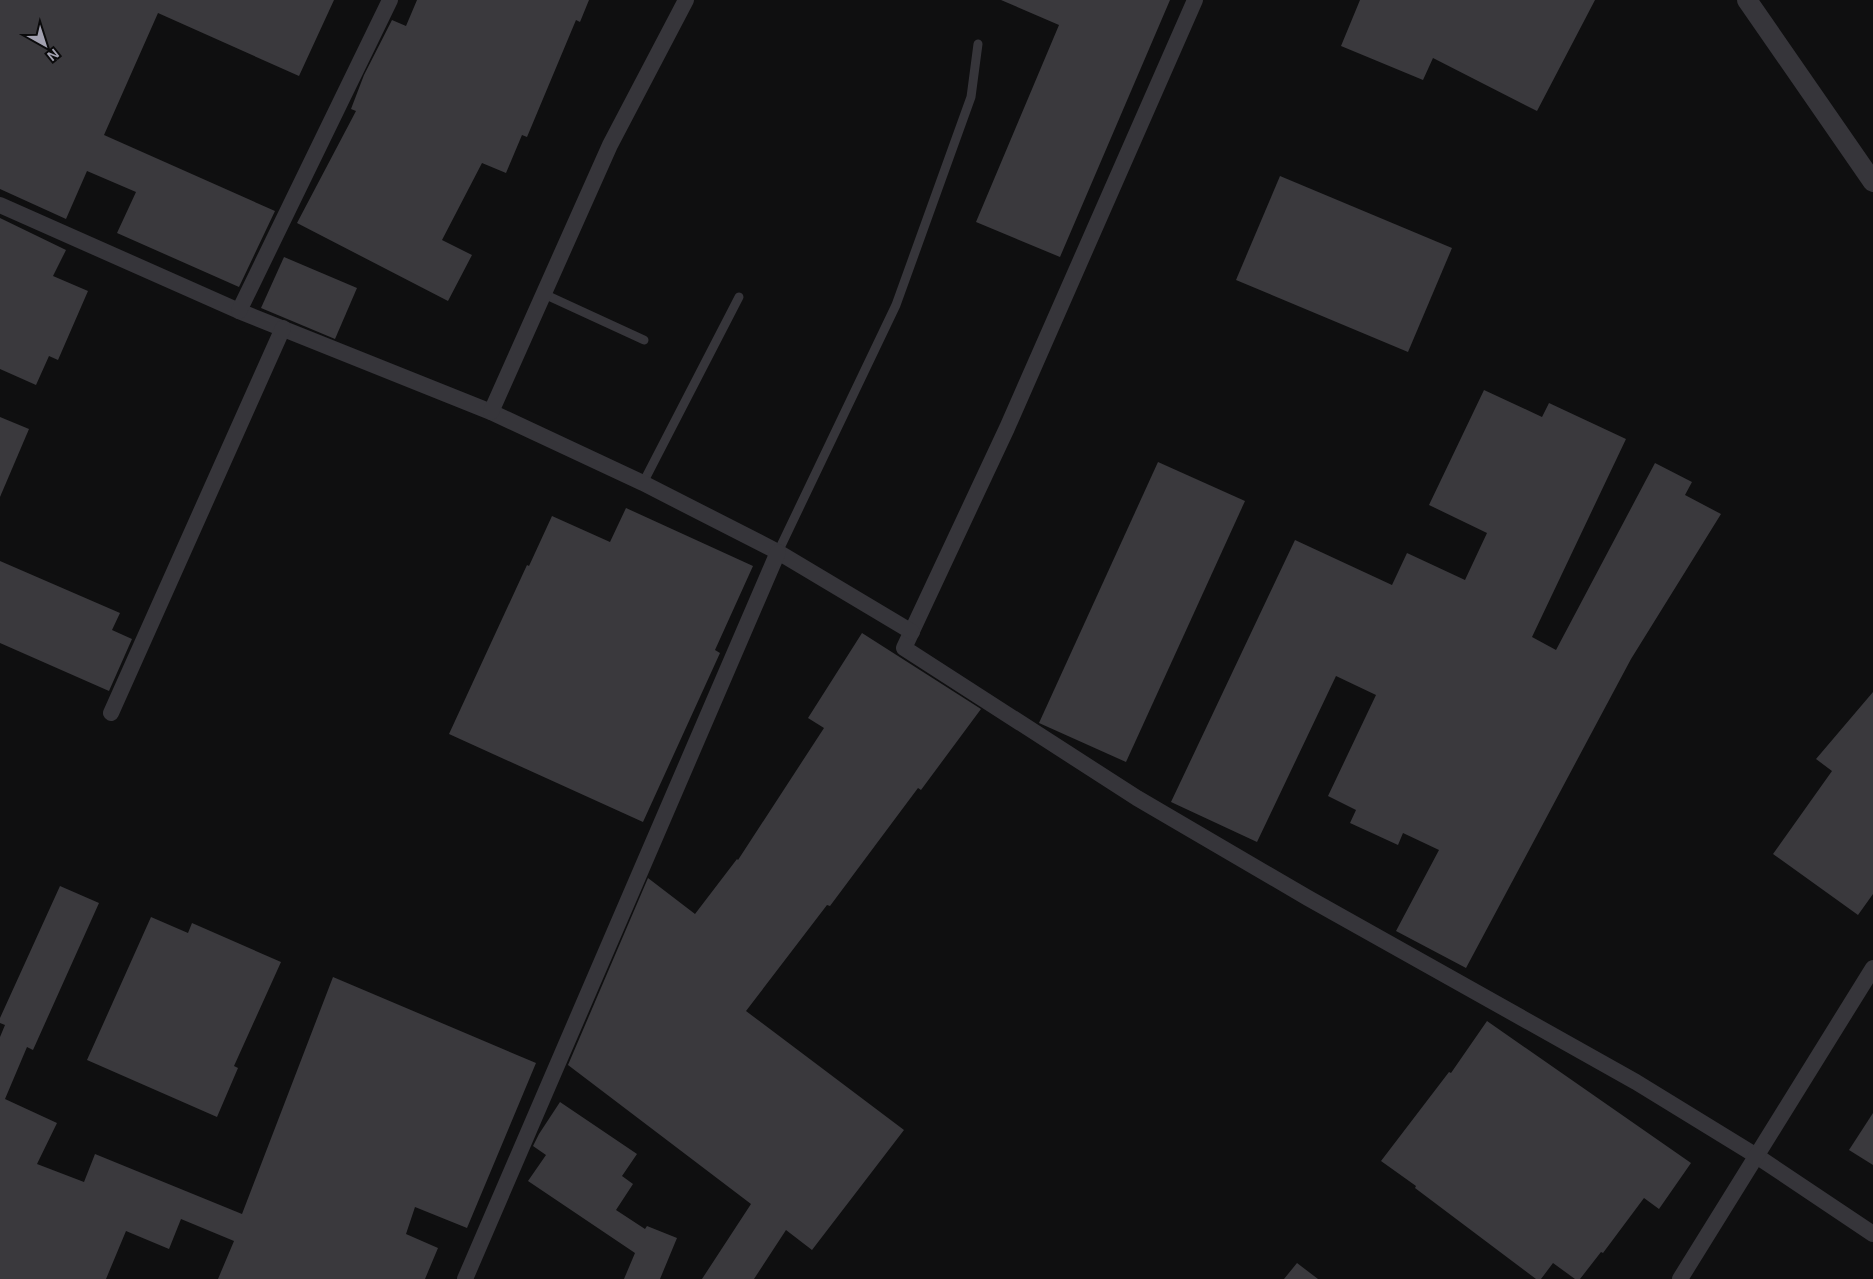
<svg xmlns="http://www.w3.org/2000/svg" width="1873" height="1279" font-family="Helvetica,sans-serif">
	<style>
		.building { fill: #3a393d }
		.lines { fill: none; stroke-linecap: round; stroke-linejoin: round }
		.service { stroke: #36353a; stroke-width: 9 }
		.minor { stroke: #36353a; stroke-width: 16 }
		.tertiary { stroke: #36353a; stroke-width: 20 }
	</style>
	<rect width="100%" height="100%" fill="#0f0f10"/>
	<g class="building">
		<path d="M0,0h334l-35,76 -141,-63 -54,122 171,76 -36,76 -122,-54 19,-41 -49,-21 -21,48 -66,-30z"/>
		<path d="M417,0h172l-9,22 -4,-2 -49,117 -5,-2 -16,38 -24,-10 -40,77 30,15 -24,46 -151,-78 59,-112 -5,-2 13,-34 28,-55 14,6z"/>
		<path d="M1001,0h169l-110,257 -84,-35 83,-197z"/>
		<path d="M1360,0h235l-58,111 -104,-53 -10,22 -82,-34z"/>
		<path d="M1280,176l172,72 -44,104 -172,-72z"/>
		<path d="M0,218l66,32 -13,26 35,15 -30,69 -9,-4 -13,29 -36,-16z"/>
		<path d="M284,257l73,31 -22,51 -74,-31z"/>
		<path d="M1484,390l58,27 7,-14 77,36 -94,198 24,13 99,-187 37,19 -7,13 36,19 -90,145 -165,309 -70,-37 43,-81 -36,-17 -5,12 -48,-22 6,-13 -28,-14 48,-101 -40,-19 -79,166 -86,-40 124,-262 97,45 15,-32 58,27 22,-47 -58,-28z"/>
		<path d="M0,417l29,12 -29,68z"/>
		<path d="M1158,462l87,39 -119,261 -87,-39z"/>
		<path d="M626,508l127,58 -38,84 5,3 -77,169 -194,-88 78,-169 2,1 23,-50 58,26z"/>
		<path d="M0,561l120,52 -8,17 20,9 -23,52 -109,-48z"/>
		<path d="M862,633l119,76 -60,81 -3,-2 -88,118 -3,-1 -81,106 158,119 -92,120 -26,-20 -32,49h-52l49,-75 -183,-139 80,-187 47,36 42,-55 1,1 86,-132 -16,-10z"/>
		<path d="M1873,692v202l-15,21 -85,-61 59,-83 -16,-12z"/>
		<path d="M60,886l39,17 -66,147 -6,-3 -22,52 52,24 -20,41 47,18 11,-28 147,60 91,-237 203,86 -69,165 -52,-21 -9,27 32,14 -13,31h-207l16,-38 -53,-22 -12,30 -43,-18 -20,48h-106v-242l5,-12 -5,-2v-5z"/>
		<path d="M151,917l37,16 4,-10 89,39 -47,104 4,2 -21,49 -130,-57z"/>
		<path d="M1487,1021l204,142 -32,46 -15,-11 -41,55 -2,-1 -21,27h-5l-22,-16 -12,16h-5l-121,-91 1,-2 -35,-25 68,-89 2,1z"/>
		<path d="M560,1102l77,52 -15,22 11,8 -17,26 29,19 2,-3 30,12 -17,41h-36l11,-26 -107,-72 18,-26 -13,-9 6,-12z"/>
		<path d="M1873,1113v52l-24,-15z"/>
		<path d="M1297,1263l21,16h-34z"/>
	</g>
	<g class="lines">
		<g class="service">
			<path d="M544,294l100,46"/>
			<path d="M643,483l96,-186"/>
			<path d="M778,552l118,-247 75,-208 7,-53"/>
		</g>
		<g class="minor">
			<path d="M1195,0l-188,428 -103,220 233,150 171,100 328,184 119,73 118,79"/>
			<path d="M0,205l239,106 252,101 152,71 135,69 134,80"/>
			<path d="M239,311l151,-311"/>
			<path d="M491,412l119,-267 76,-145"/>
			<path d="M111,713l172,-385"/>
			<path d="M465,1279l313,-727"/>
			<path d="M1680,1279l193,-311"/>
		</g>
		<path class="tertiary" d="M1747,0l126,182"/>
	</g>
	<g transform="translate(45 45) rotate(141)" stroke="#0a0a0b" stroke-width="4" paint-order="stroke">
	<path d="M0-4L9 19L0 12L-9 19Z" fill="#a2a1b0"/>
	<text y="-8" font-size="14" font-weight="bold" text-anchor="middle" fill="#a2a1b0">N</text>
	</g>
</svg>
